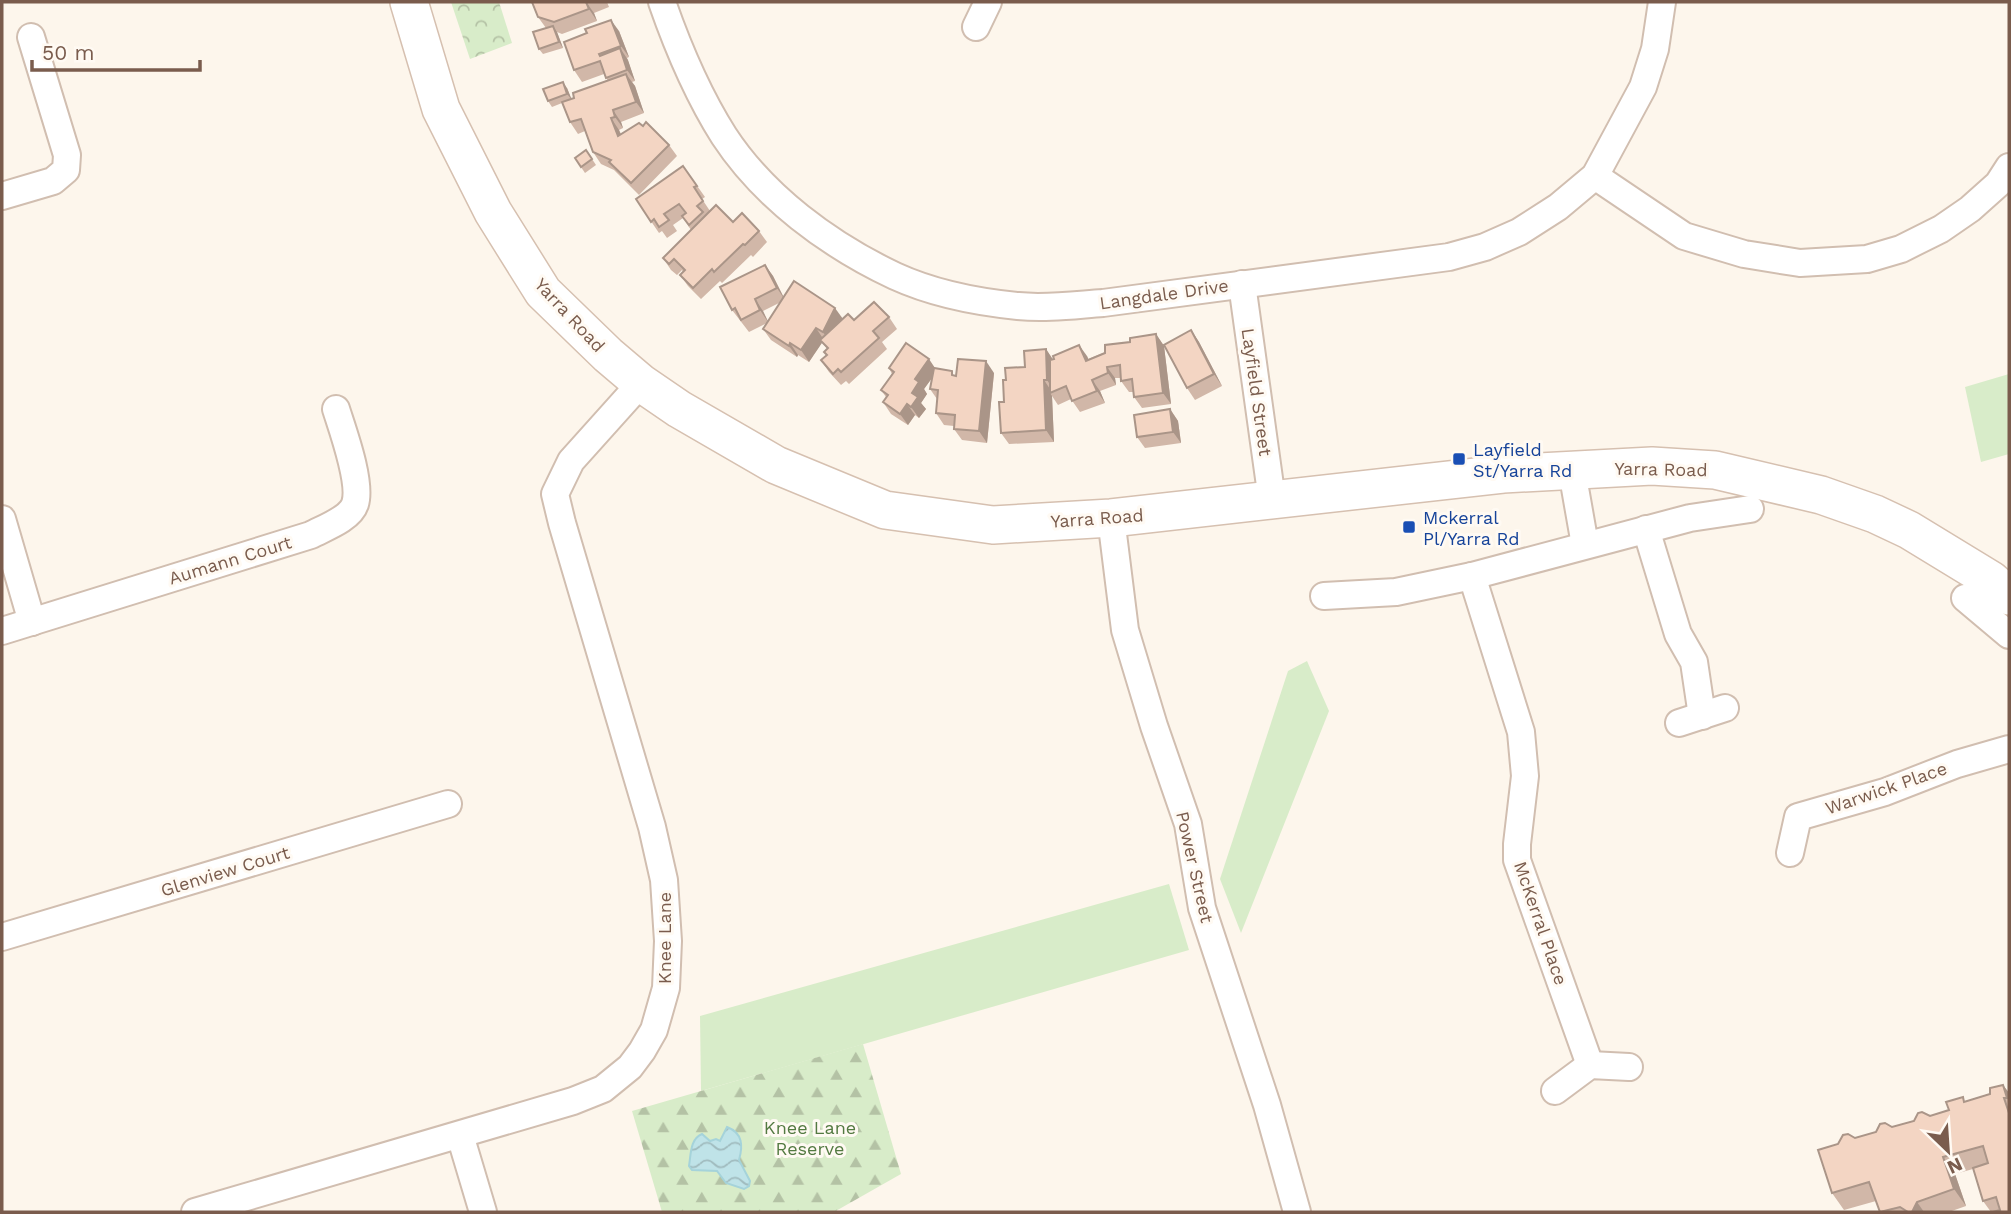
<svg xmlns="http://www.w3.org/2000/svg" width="2011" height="1214" font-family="'Work Sans',sans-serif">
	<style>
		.grass { fill: #d8ecc9 }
		.forest { fill: url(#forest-firs) }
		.park { fill: url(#park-crowns) }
		.water { fill: url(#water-waves); stroke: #a5d3da; stroke-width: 2 }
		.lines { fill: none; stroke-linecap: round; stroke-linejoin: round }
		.street-casing { stroke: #d1beb0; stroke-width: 30 }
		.secondary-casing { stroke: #d6c0b0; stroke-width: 40 }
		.street { stroke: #fff; stroke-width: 26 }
		.secondary { stroke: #fff; stroke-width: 37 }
		.wall { fill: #d1b7a8; fill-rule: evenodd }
		.shaded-wall { fill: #aa9588 }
		.building { fill: #f3d5c3; stroke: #aa9588; stroke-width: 2 }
		.transit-dot { fill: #1a4fb4; stroke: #fffaf3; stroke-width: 2.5 }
		.labels { text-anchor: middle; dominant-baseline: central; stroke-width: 6; stroke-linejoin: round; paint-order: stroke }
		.street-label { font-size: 18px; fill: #7a5c4d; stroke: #fffaf3 }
		.transit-label { font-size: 18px; fill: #164399; stroke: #fffaf3; text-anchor: start }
		.park-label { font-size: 18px; fill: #537a41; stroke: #fffaf3 }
	</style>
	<defs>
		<pattern id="forest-firs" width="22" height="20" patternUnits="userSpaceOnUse" patternTransform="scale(1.75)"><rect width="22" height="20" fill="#d8ecc9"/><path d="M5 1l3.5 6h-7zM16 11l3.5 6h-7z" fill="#b4c2a5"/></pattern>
		<pattern id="park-crowns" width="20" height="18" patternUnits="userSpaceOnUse" patternTransform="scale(1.75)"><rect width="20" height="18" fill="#d8ecc9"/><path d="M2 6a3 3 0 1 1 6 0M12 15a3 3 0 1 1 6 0" fill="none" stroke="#b4c2a5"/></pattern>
		<pattern id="water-waves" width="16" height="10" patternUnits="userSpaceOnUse" patternTransform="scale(1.75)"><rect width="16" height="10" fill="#bfe3e8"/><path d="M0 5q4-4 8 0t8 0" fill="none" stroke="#a0bbbe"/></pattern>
	</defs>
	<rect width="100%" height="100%" fill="#fdf6ec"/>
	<g class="grass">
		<path d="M2009,374v80l-28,8 -16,-75z"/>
		<path d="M1307,661l22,50 -88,222 -21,-54 68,-208z"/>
		<path d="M1169,884l20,66 -488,141 -1,-75z"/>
	</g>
	<path class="forest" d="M863,1044l38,130 -67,38h-172l-30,-101z"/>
	<path class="park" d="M451,2h48l13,41 -42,16z"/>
	<path class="water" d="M727,1127c16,6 16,19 12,33l11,21 -1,5 -5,3 -18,-6 -9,-12 -25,-1 -3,-4c2,-12 1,-27 13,-32l8,7 6,-2 4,2z"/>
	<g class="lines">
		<defs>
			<g id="street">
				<path d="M662,2c16,46 36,93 62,134 40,61 105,109 171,140 37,17 82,26 123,30 28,3 57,-1 85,-3l346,-46 36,-10 34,-15 39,-25 37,-31 48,-89 12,-38 7,-47"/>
				<path d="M976,27l12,-25"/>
				<path d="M1595,176l89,60 60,18 56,9 67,-4 34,-10 40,-20 29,-20 28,-25 11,-17"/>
				<path d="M2,196l51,-15 13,-11 1,-15 -36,-118"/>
				<path d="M1242,284l30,216"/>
				<path d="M1572,471l13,74"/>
				<path d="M1111,518l14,112 29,96 34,98 14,84 65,197 30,107"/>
				<path d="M2,519l30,103"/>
				<path d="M1646,529l32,105 16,28 8,54"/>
				<path d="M1472,576l49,156 4,44 -8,68v16l73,205"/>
				<path d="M1324,596l72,-4 76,-16 218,-58 60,-9"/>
				<path d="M1965,598l44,37"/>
				<path d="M2,631l309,-96c13,-7 39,-16 44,-31 7,-21 -12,-73 -19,-95"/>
				<path d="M1679,723l46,-15"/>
				<path d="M1790,853l8,-36 87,-25 72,-28 52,-15"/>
				<path d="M2,937l446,-133"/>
				<path d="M1555,1091l35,-26 39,2"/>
				<path d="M460,1135l23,77"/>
				<path d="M195,1212l378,-111 30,-12 27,-22 12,-16 12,-21 12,-42 2,-47 -4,-61 -12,-53 -90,-304 -7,-29 16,-33 70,-78"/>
			</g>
			<path id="secondary" d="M409,2l32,107 52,103 50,80 65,63 33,28 38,26 97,56 109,45 108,15 118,-7 392,-44 149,-8 63,4 106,25 54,19 34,16 82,50 18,16"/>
		</defs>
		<use href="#street" class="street-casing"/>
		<use href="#secondary" class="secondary-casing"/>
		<use href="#street" class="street"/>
		<use href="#secondary" class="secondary"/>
	</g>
	<g class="wall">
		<path d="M532,2h75l2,5 -15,6 3,8 -35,13 -5,-2 6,16 -20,6 -4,-5 7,-21 -8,-11z"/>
		<path d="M619,31l10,26 -2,1 8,23 -3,1 3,4 9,27 -23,9 2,6 -4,2 2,4 48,11 8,11 -38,39 -25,-25 -13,-6 -8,-12 -8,-21 -7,3 -8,-12 -8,-19 -10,4 -4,-6 19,-13 4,11 37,-18 -4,-7 -22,8 -8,-12z"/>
		<path d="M586,150l10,15 -11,8 -10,-15z"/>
		<path d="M683,166l22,31 -3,2 8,12 23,11 26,9 8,11 -14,15 -2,-2 -29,28 -2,-2 -19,18 -13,-13 -8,-11 3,-3 -1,-2 -5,5 -6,-5 -8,-12 28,-28 -8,-12 -10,7 4,6 -10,7 -5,-7 -3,2 -23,-34z"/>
		<path d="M765,265l8,11 11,22 59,21 11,1 35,-3 8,12 -15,13 5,7 -38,35 -3,-3 -5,4 -12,-13 -8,-12 5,-5 1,-6 -5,-7 -13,20 -11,-7 -1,2 -26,-17 -8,-11 4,-6 -18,9 -17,-22zM781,302l-13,19 -5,-10z"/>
		<path d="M1191,330l8,12 23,44 -27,14 -8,-12z"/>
		<path d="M1156,334l8,12 7,58 -29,4 -8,-11 -1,-5h-4l-8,-11v-3h-6l1,7 -16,6 5,12 -25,9 -9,-13 -13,6 -6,-9 2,46 -45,2 -8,-11 5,-53 19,-13 21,-18 6,10 35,-3 1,3 42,-17z"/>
		<path d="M889,368l46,1 20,7 39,-3 -7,70 -25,-3 -8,-11v-3l-10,-1 -8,-12 1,-14 -7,-10 2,-11 -8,11 3,5 -6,9 5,6 -7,9 -4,-3 -7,10 -17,-11 -8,-12 3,-5 -5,-7 11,-16z"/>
		<path d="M1170,409l8,12 3,22 -36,5 -8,-11z"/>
		<path d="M2003,1085l6,8v119h-18l-8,-11 -10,-32 -18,5 11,32 -17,6h-69l-4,-11 -32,9 -12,-17 23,-55 94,-28 17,-9 24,-7z"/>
	</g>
	<g class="shaded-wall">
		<path d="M586,2l8,11 3,8 -8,-12z"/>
		<path d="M611,20l8,11 10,26 -8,-11z"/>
		<path d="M553,26l4,6 6,16 -4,-6z"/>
		<path d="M620,48l8,12 7,21 -8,-11z"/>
		<path d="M626,74l9,12 9,27 -8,-11z"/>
		<path d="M563,82l4,6 5,12 -5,-6z"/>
		<path d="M613,110l8,12 2,6 -8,-11z"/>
		<path d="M611,118l8,12 7,18 -8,-12z"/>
		<path d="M765,265l8,11 12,24 -8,-12z"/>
		<path d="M755,299l8,12 5,11 -8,-12z"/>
		<path d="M835,308l8,11 -12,25 -8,-12z"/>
		<path d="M816,328l8,12 -15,22 -8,-12z"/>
		<path d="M1191,330l8,12 23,44 -8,-12z"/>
		<path d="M1156,334l8,12 7,58 -8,-11z"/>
		<path d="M790,343l8,12 -1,2 -8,-11z"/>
		<path d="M1079,345l8,11 7,16 -8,-11z"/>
		<path d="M1046,349l8,12 1,31 -8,-12z"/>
		<path d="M929,359l8,12 -13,18 3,5 -6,9 5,6 -7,9 -8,-11 1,-14 3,-14z"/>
		<path d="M986,361l8,12 -7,70 -8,-12z"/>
		<path d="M1107,367l8,11 1,7 -8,-12z"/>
		<path d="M1044,380l8,12 -2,1 2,3 2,46 -8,-12z"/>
		<path d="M1092,380l8,11 5,12 -8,-12z"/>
		<path d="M907,404l8,11 -7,10 -8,-11z"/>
		<path d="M1170,409l8,12 3,22 -8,-11z"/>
		<path d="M2003,1085l6,8v8l-2,-3z"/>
		<path d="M1943,1157l12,17 11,32 -12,-17z"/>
		<path d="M1917,1202l7,10h-12z"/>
	</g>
	<g class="building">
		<path d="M532,2h54l3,7 -35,13 -16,-5z"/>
		<path d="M611,20l10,26 -22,8 1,2 20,-8 7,22 -21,8 -6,-17 -26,9 -10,-28 23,-9 -2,-4z"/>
		<path d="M553,26l6,16 -20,7 -6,-17z"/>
		<path d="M626,74l10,28 -23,8 2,7 -4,1 7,18 21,-13 4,3 3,-4 23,23 -38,38 -22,-21 2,-2 -18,-8 -12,-33 -11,3 -8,-20 12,-4 -1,-5z"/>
		<path d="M563,82l4,12 -19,7 -5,-12z"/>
		<path d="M586,150l6,9 -11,8 -6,-9z"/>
		<path d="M683,166l14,20 -3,1 9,14 -6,5 6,6 -14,13 -7,-9 4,-3 -7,-9 -15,10 5,6 -10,7 -5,-8 -3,3 -15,-23z"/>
		<path d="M716,205l17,17 9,-9 17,18 -14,14 -2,-1 -29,28 -2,-3 -19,19 -13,-13 5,-5 -11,-11 -5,5 -6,-6z"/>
		<path d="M765,265l12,23 -22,11 5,11 -19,10 -6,-12 -3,2 -12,-23z"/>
		<path d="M794,281l41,27 -12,24 -7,-4 -15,22 -11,-7 -1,3 -26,-17z"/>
		<path d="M874,302l15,15 -16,14 6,7 -38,34 -3,-3 -5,5 -12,-14 6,-5 -3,-3 4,-4 -8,-8 28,-26 6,6z"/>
		<path d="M1191,330l23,44 -27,14 -23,-43z"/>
		<path d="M1156,334l7,59 -29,4 -2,-18 -11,2 -1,-16 -13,2 1,6 -16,7 5,11 -25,10 -6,-15 -16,7v-33l4,-1 -1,-3 26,-11 7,16 19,-8v-8l25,-3v-4z"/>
		<path d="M906,343l23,16 -14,20 4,3 -7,11 6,4 -7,10 -4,-3 -7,10 -17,-12 5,-7 -7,-5 13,-18 -5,-4z"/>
		<path d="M1046,349l1,31h-3l2,50 -45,3 -2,-31h5l-1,-22h3l-1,-12 20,-1 -1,-16z"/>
		<path d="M958,359l28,2 -7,70 -25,-2 1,-14 -19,-2 2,-23 -8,-1 4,-21 18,3v4l4,1z"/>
		<path d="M1170,409l3,23 -36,5 -3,-22z"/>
		<path d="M2003,1085l4,13h-3l5,15v99h-16l7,-2 -4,-13 -13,4 -10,-33 15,-5 -5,-17 -40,11 11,32 -37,13 -5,10h-4l-8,-5 -20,5 -11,-30 -37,11 -14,-43 20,-6 5,-9 5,-1 7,4 21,-6 4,-8 5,-1 7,4 22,-6 4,-8 4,-1 8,4 19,-6 -3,-8 17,-5 1,5 26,-8v-6z"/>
	</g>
	<g class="transit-dot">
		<rect x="1452" y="452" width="14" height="14" rx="3.5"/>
		<rect x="1402" y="520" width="14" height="14" rx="3.5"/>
	</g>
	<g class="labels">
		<g class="street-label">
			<text transform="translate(1164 294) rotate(-8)">Langdale Drive</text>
			<text transform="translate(570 315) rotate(47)">Yarra Road</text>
			<text transform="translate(1257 392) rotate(82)">Layfield Street</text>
			<text transform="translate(1661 469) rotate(1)">Yarra Road</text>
			<text transform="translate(1097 518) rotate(-4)">Yarra Road</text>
			<text transform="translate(230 560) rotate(-17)">Aumann Court</text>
			<text transform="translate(1886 788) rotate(-19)">Warwick Place</text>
			<text transform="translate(1195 867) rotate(77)">Power Street</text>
			<text transform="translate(225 871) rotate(-17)">Glenview Court</text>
			<text transform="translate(1541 923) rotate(71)">McKerral Place</text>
			<text transform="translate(664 938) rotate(-90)">Knee Lane</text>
		</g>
		<g class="transit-label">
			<text x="1473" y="449">Layfield<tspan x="1473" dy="21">St/Yarra Rd</tspan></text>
			<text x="1423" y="517">Mckerral<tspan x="1423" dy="21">Pl/Yarra Rd</tspan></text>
		</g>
		<g class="park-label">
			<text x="810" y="1127">Knee Lane<tspan x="810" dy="21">Reserve</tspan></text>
		</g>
	</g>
	<rect width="2011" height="1214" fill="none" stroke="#7a5c4d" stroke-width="7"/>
	<g transform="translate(1948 1151) rotate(155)" stroke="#fffaf3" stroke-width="5" paint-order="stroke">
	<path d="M0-5L12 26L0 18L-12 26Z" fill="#7a5c4d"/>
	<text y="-10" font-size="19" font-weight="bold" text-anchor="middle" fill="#7a5c4d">N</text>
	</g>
	<path d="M32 60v10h168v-10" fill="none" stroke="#7a5c4d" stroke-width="3.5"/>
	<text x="42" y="60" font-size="21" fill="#7a5c4d" stroke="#fffaf3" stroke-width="5" paint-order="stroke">50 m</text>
</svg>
